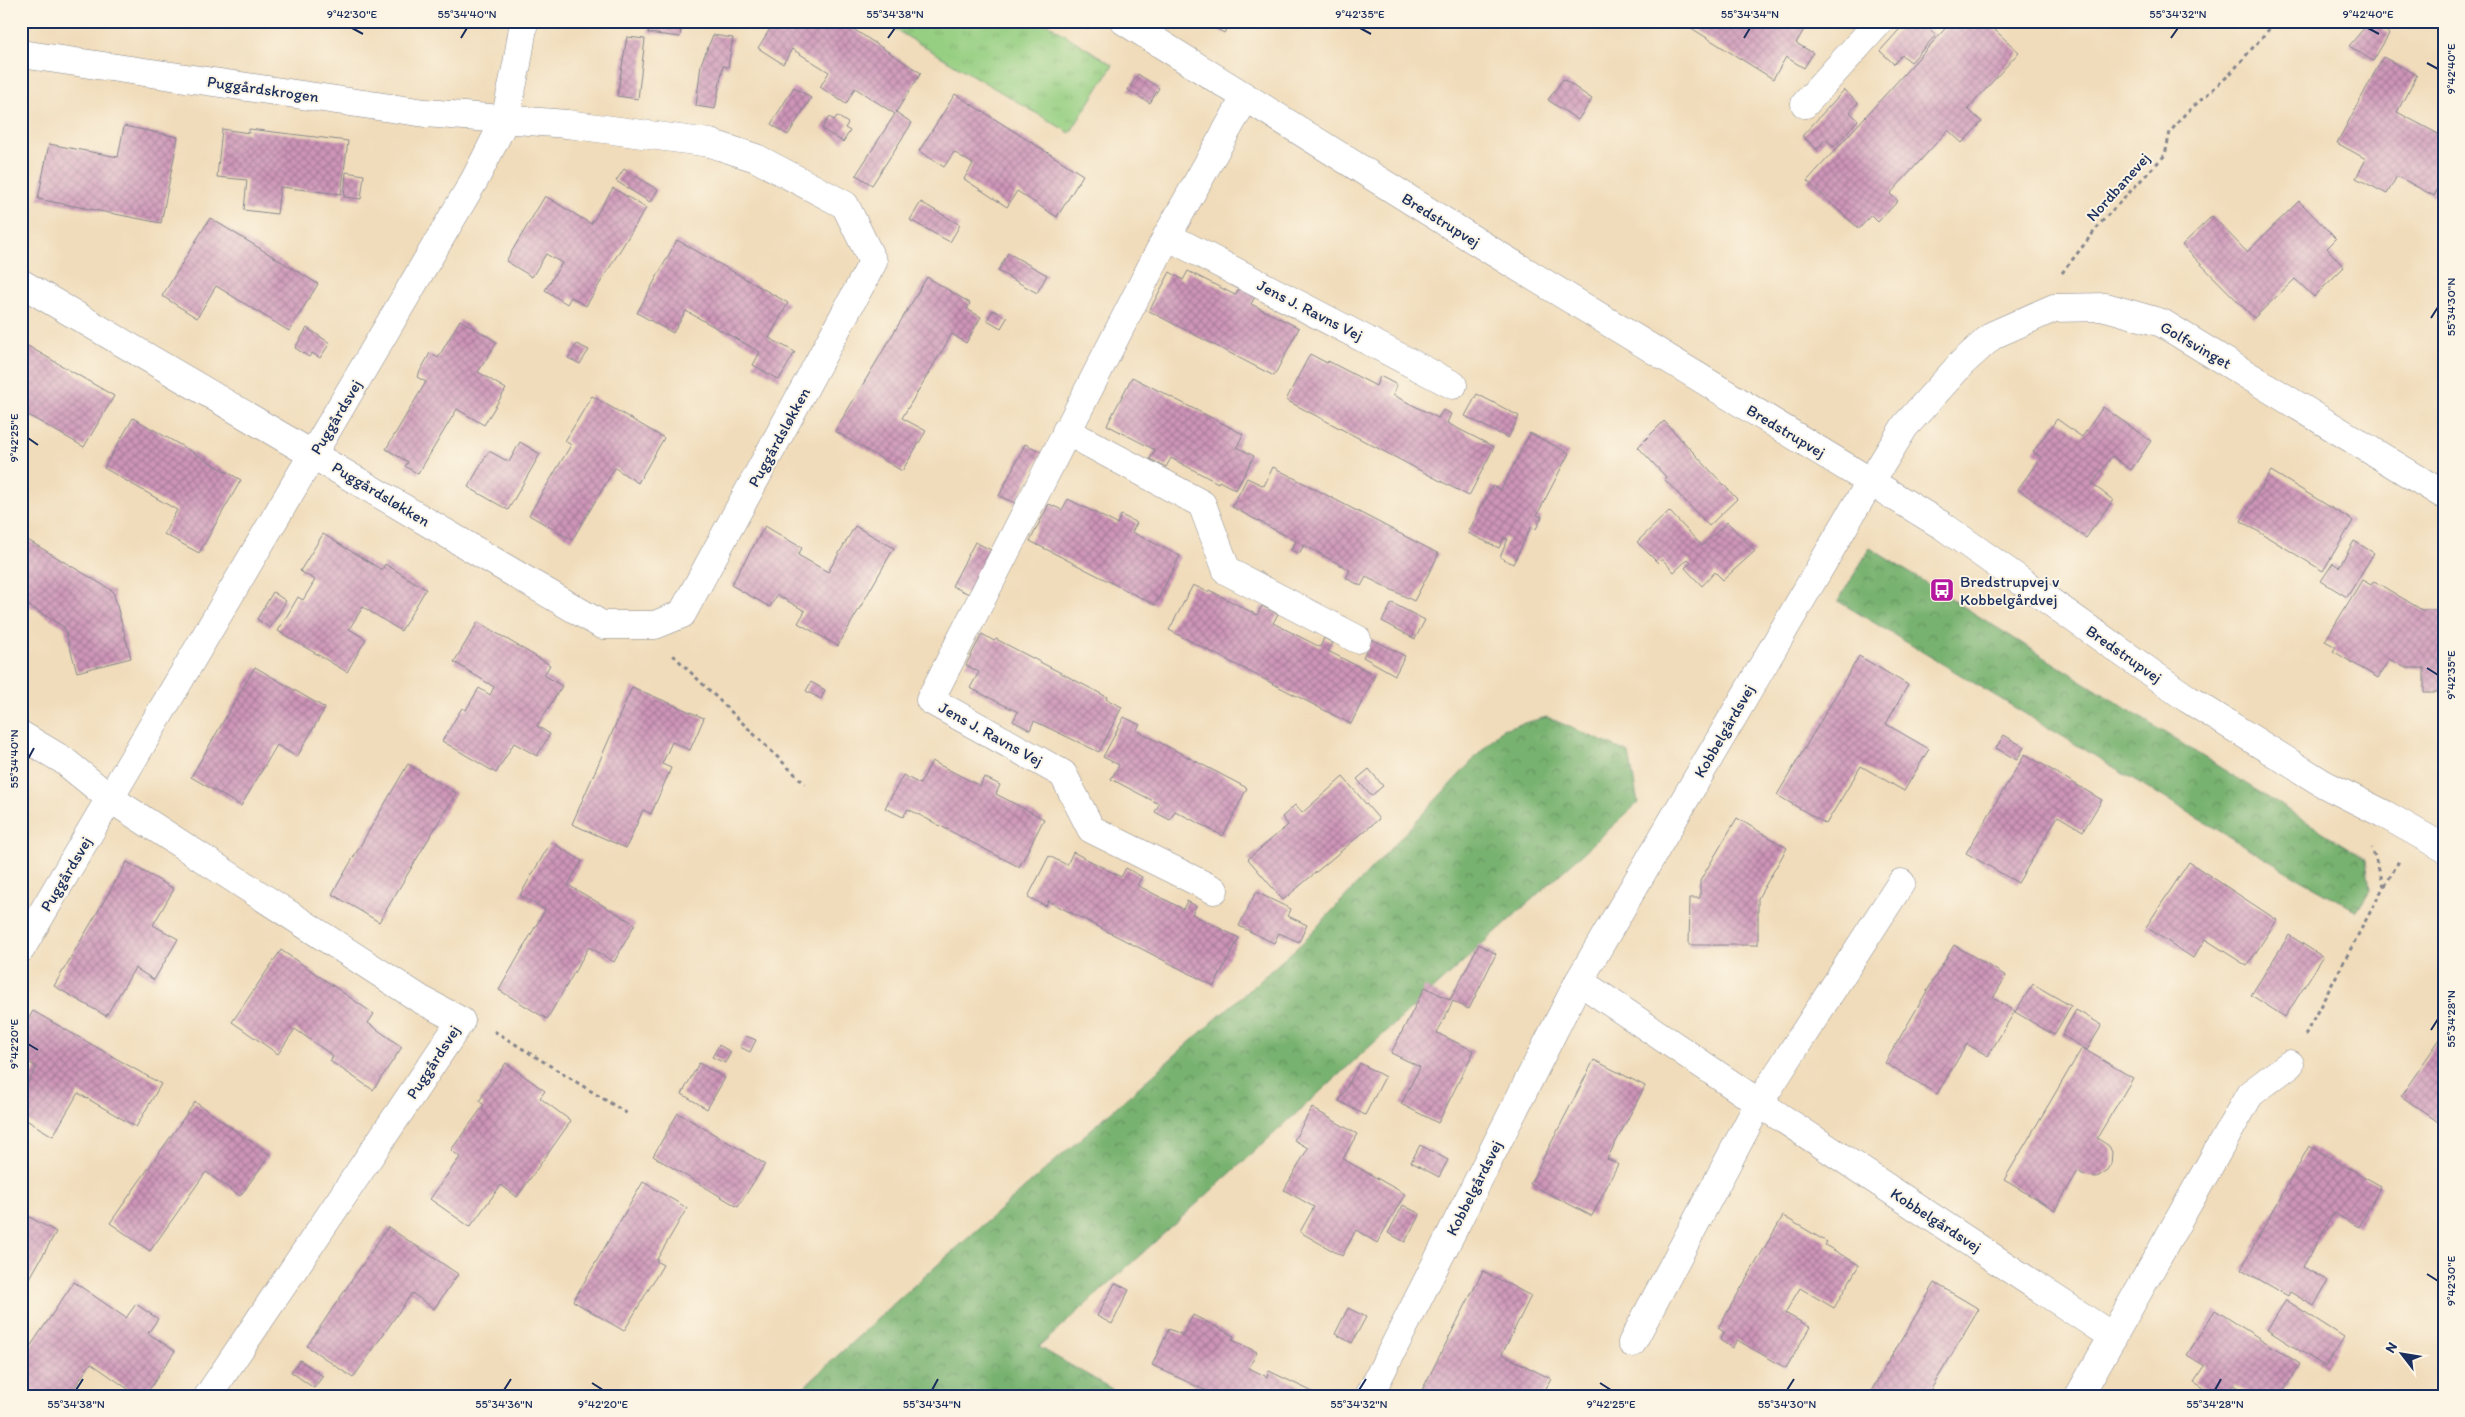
<svg xmlns="http://www.w3.org/2000/svg" width="2465" height="1417" font-family="Itim,sans-serif">
	<style>
		.grass { fill: url(#grass-tufts); stroke: #587f70 }
		.forest { fill: url(#forest-crowns); stroke: #4a7067 }
		.building { fill: url(#building-cross-hatch) }
		.lines { fill: none; stroke-linecap: round; stroke-linejoin: round }
		.minor-casing { stroke: #86868c; stroke-width: 29 }
		.tertiary-casing { stroke: #86868c; stroke-width: 29 }
		.path { stroke: #86868c; stroke-width: 3; stroke-dasharray: 4 4; stroke-linecap: butt }
		.minor { stroke: #fff; stroke-width: 28 }
		.tertiary { stroke: #fff; stroke-width: 28 }
		.ticks { fill: none; stroke: #1b2f5e; stroke-width: 2 }
		.labels { text-anchor: middle; dominant-baseline: central; stroke-width: 4; stroke-linejoin: round; paint-order: stroke }
		.street-label { font-size: 16px; fill: #1b2f5e; stroke: #fcf5e5 }
		.poi-label { font-size: 16px; fill: #1b2f5e; stroke: #fcf5e5; text-anchor: start }
		.neatline { fill: none; stroke: #1b2f5e; stroke-width: 2 }
		.ticks-label { font-size: 12px; text-anchor: middle; fill: #1b2f5e }
	</style>
	<defs>
		<pattern id="grass-tufts" width="24" height="20" patternUnits="userSpaceOnUse" patternTransform="scale(1.25)"><rect width="24" height="20" fill="#96cf82"/><path d="M3 7l-1-3M5 7V3M7 7l1-3M15 17l-1-3M17 17v-4M19 17l1-3" fill="none" stroke="#81b273"/></pattern>
		<pattern id="forest-crowns" width="20" height="18" patternUnits="userSpaceOnUse" patternTransform="scale(1.25)"><rect width="20" height="18" fill="#78b270"/><path d="M2 6a3 3 0 1 1 6 0M12 15a3 3 0 1 1 6 0" fill="none" stroke="#62915f"/></pattern>
		<pattern id="building-cross-hatch" width="8" height="8" patternUnits="userSpaceOnUse" patternTransform="scale(1.25)"><rect width="8" height="8" fill="#ce95b8"/><path d="M0 0l8 8M0 8l8-8" fill="none" stroke="#a67a99"/></pattern>
	</defs>
	<rect width="100%" height="100%" fill="#fcf5e5"/>
	<filter id="ink" filterUnits="userSpaceOnUse"><feTurbulence type="fractalNoise" baseFrequency=".02" numOctaves="2"/><feDisplacementMap in="SourceGraphic" scale="10" xChannelSelector="R" yChannelSelector="G"/><feConvolveMatrix kernelMatrix="1 2 1 2 8 2 1 2 1" color-interpolation-filters="sRGB"/></filter>
	<filter id="wash" filterUnits="userSpaceOnUse"><feTurbulence type="fractalNoise" baseFrequency=".0096" numOctaves="4" result="noise"/><feDisplacementMap in="SourceGraphic" scale="20" xChannelSelector="R" yChannelSelector="G"/><feGaussianBlur stdDeviation="1.12" result="paint"/><feColorMatrix in="noise" values="0 0 0 0 0 0 0 0 0 0 0 0 0 0 0 0 0 1.4 0 .05"/><feComposite in="paint" operator="in"/></filter>
	<g filter="url(#wash)">
		<rect width="100%" height="100%" fill="#f0dcba"/>
		<path class="grass" d="M881,21h162l70,44 -43,68z"/>
		<g class="forest">
			<path d="M1870,548l496,311 4,31 -13,21 -71,-40 -448,-270z"/>
			<path d="M1547,717l82,36 9,50 -599,544 85,49h-330l106,-98 402,-355 200,-214z"/>
		</g>
		<g id="blocks">
			<g class="building">
				<path d="M574,21h31v5z"/>
				<path d="M650,21h32l-2,16 -32,-4z"/>
				<path d="M775,21h66l80,52 -25,39 16,11 -40,62 -16,-10 39,-61 -40,-26 -9,16 -26,-17 9,-15 -37,-23 -9,15 -25,-16z"/>
				<path d="M1204,21h27l-7,12z"/>
				<path d="M1680,21h125l3,2 -12,20 17,10 -9,15 -18,-11 -13,22z"/>
				<path d="M1907,21h25l-5,6 9,8 -25,27 -9,-7 -8,9 -14,-13z"/>
				<path d="M1952,21h33l34,31 -51,57 14,13 -20,21 -14,-13 -58,64 8,7 -20,21 -7,-7 -12,14 -52,-48z"/>
				<path d="M2370,21h5l14,13 -16,27 -24,-15z"/>
				<path d="M713,35l20,3 -5,29 -5,-1 -8,43 -19,-3 5,-42z"/>
				<path d="M627,37l18,2 -7,60 -21,-3z"/>
				<path d="M2383,57l34,18 -20,37 47,25v41l-10,18 -37,-20 -10,18 -31,-16 10,-19 -29,-16z"/>
				<path d="M1138,74l21,14 -9,15 -22,-13z"/>
				<path d="M1563,79l29,20 -14,21 -30,-20z"/>
				<path d="M794,87l17,11 -23,37 -17,-11z"/>
				<path d="M1844,90l14,13 -8,9 8,8 -24,27 -9,-8 -8,10 -15,-13z"/>
				<path d="M955,94l128,81 -26,42 -40,-26 -10,16 -43,-28 9,-15 -19,-12 -10,15 -25,-16z"/>
				<path d="M837,116l11,7 -3,5 5,3 -7,11 -21,-13 7,-12 5,3z"/>
				<path d="M124,126l54,11 -17,86 -123,-24 11,-55 69,13z"/>
				<path d="M222,129l27,4v-4l99,12 -7,53 -61,-7 -3,27 -33,-4 3,-30 -30,-3z"/>
				<path d="M624,169l34,21 -8,12 -34,-21z"/>
				<path d="M346,172l18,3 -3,24 -17,-2z"/>
				<path d="M613,188l33,20 -60,98 -15,-9 -4,7 -22,-14 17,-27 -16,-9 -14,23 -26,-16 39,-65 46,28z"/>
				<path d="M2299,201l37,38 -9,9 17,19 -30,30 -19,-18 -41,39 -72,-73 30,-29 35,36z"/>
				<path d="M921,202l39,23 -10,17 -40,-22z"/>
				<path d="M210,218l108,66 -29,47 -73,-45 -19,32 -35,-22z"/>
				<path d="M677,240l111,63 -19,35 26,14 -16,28 -26,-15 7,-13 -74,-41 -13,22 -36,-20z"/>
				<path d="M1008,253l39,22 -10,18 -39,-22z"/>
				<path d="M1188,271l47,24 5,-8 16,8 -5,9 48,24 -25,48 -125,-65 21,-39 13,8z"/>
				<path d="M927,277l43,26 -3,6 14,8 -15,26 -14,-9 -50,84 24,13 -24,40 -67,-40z"/>
				<path d="M993,310l14,8 -6,10 -14,-8z"/>
				<path d="M460,320l37,22 -19,30 28,17 -22,36 -27,-16 -39,65 -13,-8 3,-4 -22,-13 40,-67 -9,-5 13,-24 8,5z"/>
				<path d="M307,328l23,15 -10,15 -8,-5 -3,4 -14,-9z"/>
				<path d="M21,342l93,54 -30,51 -63,-36z"/>
				<path d="M577,344l12,6 -9,14 -12,-6z"/>
				<path d="M1310,354l17,9 1,-2 48,25 4,-10 17,9 -4,10 45,23 5,-8 8,4 -4,9 47,24 -25,49 -183,-96z"/>
				<path d="M1132,377l111,57 -6,13 17,9 -18,34 -17,-9 -1,2 -47,-25 -5,9 -16,-8 5,-9 -48,-25z"/>
				<path d="M1477,394l42,22 -11,22 -43,-22z"/>
				<path d="M592,396l72,42 -26,45 -23,-15 -43,72 -43,-25 42,-70 -6,-4z"/>
				<path d="M2103,407l48,34 -20,29 -19,-14 -20,28 21,16 -27,38 -68,-49 23,-32 -8,-5 24,-33 25,18z"/>
				<path d="M133,418l108,62 -42,73 -35,-19 13,-24 -73,-42z"/>
				<path d="M1664,421l73,78 -28,27 -45,-47 2,-2 -28,-30z"/>
				<path d="M1530,433l39,20 -32,62 5,2 -6,12 -5,-2 -18,37 -13,-7 8,-18 -4,-1 -5,10 -31,-15 24,-47 9,4z"/>
				<path d="M520,442l20,12 -32,56 -40,-23 21,-36 20,11z"/>
				<path d="M1025,444l17,8 -27,51 -16,-7z"/>
				<path d="M1273,467l166,87 -25,47 -48,-24 -5,9 -15,-8 4,-8 -46,-25 -5,9 -8,-4 5,-9 -64,-34 15,-29 17,8z"/>
				<path d="M2271,471l82,50 -30,50 -82,-50z"/>
				<path d="M1068,499l49,25 4,-9 16,8 -5,9 48,24 -25,49 -125,-64 19,-37 13,6z"/>
				<path d="M1669,511l33,35 25,-24 28,29 -32,29 -8,-8 -13,14 -17,-18 6,-6 -3,-3 -14,13 -12,-13 -4,4 -21,-21z"/>
				<path d="M765,526l37,22 -4,7 30,17 27,-46 39,22 -56,98 -40,-23 7,-12 -28,-16 -7,12 -39,-22z"/>
				<path d="M323,534l59,36 3,-6 41,25 -25,42 -38,-24 -14,22 17,10 -19,33 -69,-41 20,-34 5,3 12,-20 -15,-9z"/>
				<path d="M21,536l92,55 18,67 -54,14 -13,-45 -43,-26z"/>
				<path d="M2354,541l20,12 -27,44 -26,-16 12,-18 6,4z"/>
				<path d="M975,542l16,8 -22,44 -17,-8z"/>
				<path d="M2362,580l9,5 3,-4 48,29h22v82h-20v-24h-18l-17,-9 -11,19 -45,-27 3,-4 -11,-6z"/>
				<path d="M1193,585l15,7 1,-2 48,25 5,-9 16,8 -5,9 47,24 4,-9 9,5 -5,8 47,24 -24,49 -182,-94z"/>
				<path d="M273,592l13,9 -16,27 -13,-9z"/>
				<path d="M1392,603l33,17 -10,19 -33,-18z"/>
				<path d="M478,622l72,43 -6,10 18,11 -25,40 13,8 -13,22 -23,-13 -18,30 -54,-32 20,-33 4,2 13,-22 11,7 4,-8 -40,-25z"/>
				<path d="M982,634l12,7 2,-2 111,58 -1,2 16,8 -23,45 -65,-31 -4,9 -17,-9 5,-9 -48,-24 9,-16 -13,-7z"/>
				<path d="M1372,639l33,17 -10,19 -32,-18z"/>
				<path d="M1859,656l49,29 -22,39 43,25 -25,42 -43,-25 -35,58 -49,-29z"/>
				<path d="M255,667l70,41 -28,49 -20,-12 -36,61 -50,-29z"/>
				<path d="M811,682l14,8 -4,9 -15,-8z"/>
				<path d="M632,687l72,31 -14,32 -18,-8 -10,22 9,4 -20,46 -8,-4 -17,38 -54,-24z"/>
				<path d="M1124,717l16,8 -4,5 111,58 -24,48 -48,-25 -5,9 -15,-8 4,-8 -48,-25 8,-14 -16,-8z"/>
				<path d="M2004,735l20,12 -7,13 -21,-12z"/>
				<path d="M2025,754l77,46 -19,31 -25,-15 -40,67 -52,-30z"/>
				<path d="M932,761l48,25 4,-9 16,8 -4,9 48,25 -25,48 -111,-58 -5,8 -18,-9 18,-33 17,9z"/>
				<path d="M408,764l48,29 -77,129 -47,-28z"/>
				<path d="M1369,769l14,17 -12,10 -14,-17z"/>
				<path d="M1343,777l36,42 -96,81 -35,-41 40,-34 -6,-8 13,-12 7,8z"/>
				<path d="M1737,818l50,30 -29,50v47h-69l1,-47h10v-17z"/>
				<path d="M551,842l31,19 -14,24 67,39 -21,38 -25,-15 -42,72 -48,-29 46,-80 -25,-15z"/>
				<path d="M1073,852l48,25 5,-9 16,9 -5,8 46,24 4,-8 9,5 -4,8 47,24 -25,48 -166,-85 -2,5 -18,-9 21,-41 18,9z"/>
				<path d="M127,862l47,27 -21,36 25,14 -24,41 -19,-12 -29,48 -52,-30z"/>
				<path d="M2189,862l88,58 -30,46 -42,-27 -12,19 -47,-31z"/>
				<path d="M1256,892l35,17 -3,7 19,9 -8,17 -20,-9 -5,10 -35,-17z"/>
				<path d="M2289,935l34,22 -38,60 -34,-22z"/>
				<path d="M1479,944l17,10 -27,55 -16,-8 -16,32 37,18 -36,72 -37,-19 19,-37 -29,-14 34,-66 25,13z"/>
				<path d="M1954,945l52,31 -13,22 22,13 -27,45 -21,-12 -30,50 -52,-31z"/>
				<path d="M281,950l93,64 -6,9 34,24 -29,43 -43,-29 3,-5 -38,-27 -17,25 -46,-32z"/>
				<path d="M2033,984l38,22 -17,29 -39,-23z"/>
				<path d="M2076,1010l26,15 -15,25 -25,-15z"/>
				<path d="M33,1011l128,73 -25,43 -58,-34 -25,43 -32,-19v-23l16,-27 -16,-9v-27z"/>
				<path d="M2444,1033v93l-43,-30z"/>
				<path d="M746,1036l10,4 -6,12 -10,-5z"/>
				<path d="M719,1045l12,7 -6,11 -13,-6z"/>
				<path d="M2082,1048l51,30 -36,60 12,8 3,6 -1,13 -3,5 -11,7 -13,-2 -6,-4 -23,39 -51,-30z"/>
				<path d="M1594,1060l51,26 -38,73 11,5 -26,52 -62,-32z"/>
				<path d="M506,1063l39,28 -5,7 31,23 -54,76 -16,-12 -31,42 -40,-28 30,-42 -9,-7 33,-45 -5,-4z"/>
				<path d="M699,1063l26,15 -18,31 -25,-15z"/>
				<path d="M1360,1063l25,14 -20,38 -26,-14z"/>
				<path d="M195,1102l75,53 -30,41 -34,-24 -56,79 -40,-28z"/>
				<path d="M1312,1108l45,26 -14,25 62,35 -28,49 -21,-13 -14,26 -42,-24 14,-25 -30,-17 24,-42 -14,-8z"/>
				<path d="M678,1113l87,51 -27,43 -85,-51z"/>
				<path d="M1420,1145l28,15 -9,17 -28,-15z"/>
				<path d="M2309,1146l72,40 -22,41 -25,-14 -31,54 25,14 -14,25 -24,-14 -2,4 -47,-27z"/>
				<path d="M643,1182l44,26 -31,53 7,4 -39,66 -51,-30z"/>
				<path d="M1403,1205l17,9 -15,28 -17,-9z"/>
				<path d="M21,1212l35,20 -26,46 -9,-5z"/>
				<path d="M1783,1216l44,26 -2,3 34,20 -25,43 -34,-20 -15,25 25,14 -24,41 -49,-28 -5,8 -12,-8 4,-8 -6,-4z"/>
				<path d="M388,1227l70,47 -24,35 -22,-16 -59,85 -46,-32z"/>
				<path d="M1483,1271l48,25 -29,58 49,25 -9,17h-123z"/>
				<path d="M74,1282l52,36 10,-14 22,15 -10,14 27,18 -30,45h-7l-47,-33 -22,33h-48v-36z"/>
				<path d="M1115,1283l14,7 -17,34 -15,-8z"/>
				<path d="M1935,1283l44,26 -52,87h-59z"/>
				<path d="M2286,1300l58,37 -18,30 -59,-37z"/>
				<path d="M1348,1308l18,9 -14,26 -17,-9z"/>
				<path d="M2215,1310l85,54 -20,32h-28l-18,-11 -6,11h-11l-23,-14 11,-16 -18,-11z"/>
				<path d="M1193,1315l41,21 -2,4 25,12 -8,16 18,9 2,-6 44,21 -2,4h-94l-65,-31 17,-36 14,6z"/>
				<path d="M300,1360l23,16 -9,12 -23,-16z"/>
			</g>
		</g>
	</g>
	<g filter="url(#ink)">
		<use href="#blocks" fill-opacity="0" stroke="#86868c" stroke-width="1"/>
		<g class="lines">
			<defs>
				<g id="minor">
					<path d="M21,54l404,59 142,11 143,19 46,15 89,47 28,57 -191,352 -27,11h-53l-581,-342"/>
					<path d="M1805,104l75,-83"/>
					<path d="M1167,236l286,149"/>
					<path d="M1066,431l136,73 25,67 130,68"/>
					<path d="M21,735l42,25 48,39 309,200 41,22 -253,375"/>
					<path d="M1214,890l-123,-61 -28,-55 -133,-74 237,-464 78,-138"/>
					<path d="M21,949l454,-770 30,-59 12,-56 7,-43"/>
					<path d="M1579,981l180,122 354,234"/>
					<path d="M1632,1343l127,-240 142,-220"/>
					<path d="M1369,1396l210,-415 278,-477 48,-78 57,-63 31,-28 61,-27 52,-1 56,16 282,172"/>
					<path d="M2079,1396l171,-302 40,-30"/>
				</g>
				<path id="tertiary" d="M1124,21l371,232 448,273 245,173 136,85 60,30 60,34"/>
			</defs>
			<use href="#minor" class="minor-casing"/>
			<use href="#tertiary" class="tertiary-casing"/>
			<g class="path">
				<path d="M1079,21l12,8"/>
				<path d="M2062,273l42,-54 61,-64 5,-23 15,-18 45,-40 46,-53"/>
				<path d="M673,655l132,129"/>
				<path d="M2385,886l14,-25"/>
				<path d="M494,1031l134,83"/>
				<path d="M2305,1035l79,-149 -12,-38"/>
			</g>
			<use href="#minor" class="minor"/>
			<use href="#tertiary" class="tertiary"/>
		</g>
	</g>
	<path class="ticks" d="M352,28l11,6M1360,28l11,6M2368,28l11,6M461,38l6,-10M888,38l7,-10M1744,38l6,-10M2171,38l7,-10M2427,63l11,6M2431,318l7,-11M28,438l10,7M2427,668l11,7M28,759l6,-11M2431,1030l7,-11M28,1044l10,6M2427,1274l11,7M592,1383l11,7M1600,1383l11,7M76,1390l7,-11M504,1390l7,-11M932,1390l6,-11M1359,1390l7,-11M1787,1390l7,-11M2215,1390l6,-11"/>
	<defs>
		<symbol id="bus-square" viewBox="-11 -11 22 22"><rect x="-9" y="-9" width="18" height="18" rx="4" fill="#b5179e" stroke="#fcf5e5"/><path d="M-5-6H5V4H4V6H2V4H-2V6H-4V4H-5ZM-3.5-4V0h7V-4ZM-3.5 1.2v1.5H-2V1.2ZM2 1.2v1.5H3.5V1.2Z" fill="#fff"/></symbol>
	</defs>
	<g fill-rule="evenodd">
		<use href="#bus-square" x="1928" y="576" width="28" height="28"/>
	</g>
	<g class="labels">
		<g class="street-label">
			<text transform="translate(263 89) rotate(8)">Puggårdskrogen</text>
			<text transform="translate(2118 187) rotate(-48)">Nordbanevej</text>
			<text transform="translate(1441 220) rotate(32)">Bredstrupvej</text>
			<text transform="translate(1310 310) rotate(27)">Jens J. Ravns Vej</text>
			<text transform="translate(2196 345) rotate(30)">Golfsvinget</text>
			<text transform="translate(336 417) rotate(-59)">Puggårdsvej</text>
			<text transform="translate(1786 431) rotate(31)">Bredstrupvej</text>
			<text transform="translate(779 437) rotate(-61)">Puggårdsløkken</text>
			<text transform="translate(381 494) rotate(31)">Puggårdsløkken</text>
			<text transform="translate(2124 654) rotate(35)">Bredstrupvej</text>
			<text transform="translate(1724 731) rotate(-60)">Kobbelgårdsvej</text>
			<text transform="translate(991 734) rotate(29)">Jens J. Ravns Vej</text>
			<text transform="translate(66 874) rotate(-59)">Puggårdsvej</text>
			<text transform="translate(433 1062) rotate(-57)">Puggårdsvej</text>
			<text transform="translate(1474 1188) rotate(-63)">Kobbelgårdsvej</text>
			<text transform="translate(1936 1220) rotate(33)">Kobbelgårdsvej</text>
		</g>
		<g class="poi-label">
			<text x="1960" y="581">Bredstrupvej v<tspan x="1960" dy="18">Kobbelgårdvej</tspan></text>
		</g>
	</g>
	<rect width="2465" height="1417" fill="none" stroke="#fcf5e5" stroke-width="55"/>
	<g transform="translate(2402 1354) rotate(301)" stroke="#fcf5e5" stroke-width="4" paint-order="stroke">
	<path d="M0-4L9 19L0 12L-9 19Z" fill="#1b2f5e"/>
	<text y="-8" font-size="14" font-weight="bold" text-anchor="middle" fill="#1b2f5e">N</text>
	</g>
	<rect x="28" y="28" width="2410" height="1362" class="neatline"/>
	<g class="ticks-label">
		<text x="352" y="18">9°42'30"E</text>
		<text x="467" y="18">55°34'40"N</text>
		<text x="895" y="18">55°34'38"N</text>
		<text x="1360" y="18">9°42'35"E</text>
		<text x="1750" y="18">55°34'34"N</text>
		<text x="2178" y="18">55°34'32"N</text>
		<text x="2368" y="18">9°42'40"E</text>
		<text transform="translate(2451 69) rotate(-90)" y="4">9°42'40"E</text>
		<text transform="translate(2451 307) rotate(-90)" y="4">55°34'30"N</text>
		<text transform="translate(14 438) rotate(-90)" y="4">9°42'25"E</text>
		<text transform="translate(2451 675) rotate(-90)" y="4">9°42'35"E</text>
		<text transform="translate(14 759) rotate(-90)" y="4">55°34'40"N</text>
		<text transform="translate(2451 1019) rotate(-90)" y="4">55°34'28"N</text>
		<text transform="translate(14 1044) rotate(-90)" y="4">9°42'20"E</text>
		<text transform="translate(2451 1281) rotate(-90)" y="4">9°42'30"E</text>
		<text x="76" y="1408">55°34'38"N</text>
		<text x="504" y="1408">55°34'36"N</text>
		<text x="603" y="1408">9°42'20"E</text>
		<text x="932" y="1408">55°34'34"N</text>
		<text x="1359" y="1408">55°34'32"N</text>
		<text x="1611" y="1408">9°42'25"E</text>
		<text x="1787" y="1408">55°34'30"N</text>
		<text x="2215" y="1408">55°34'28"N</text>
	</g>
</svg>
